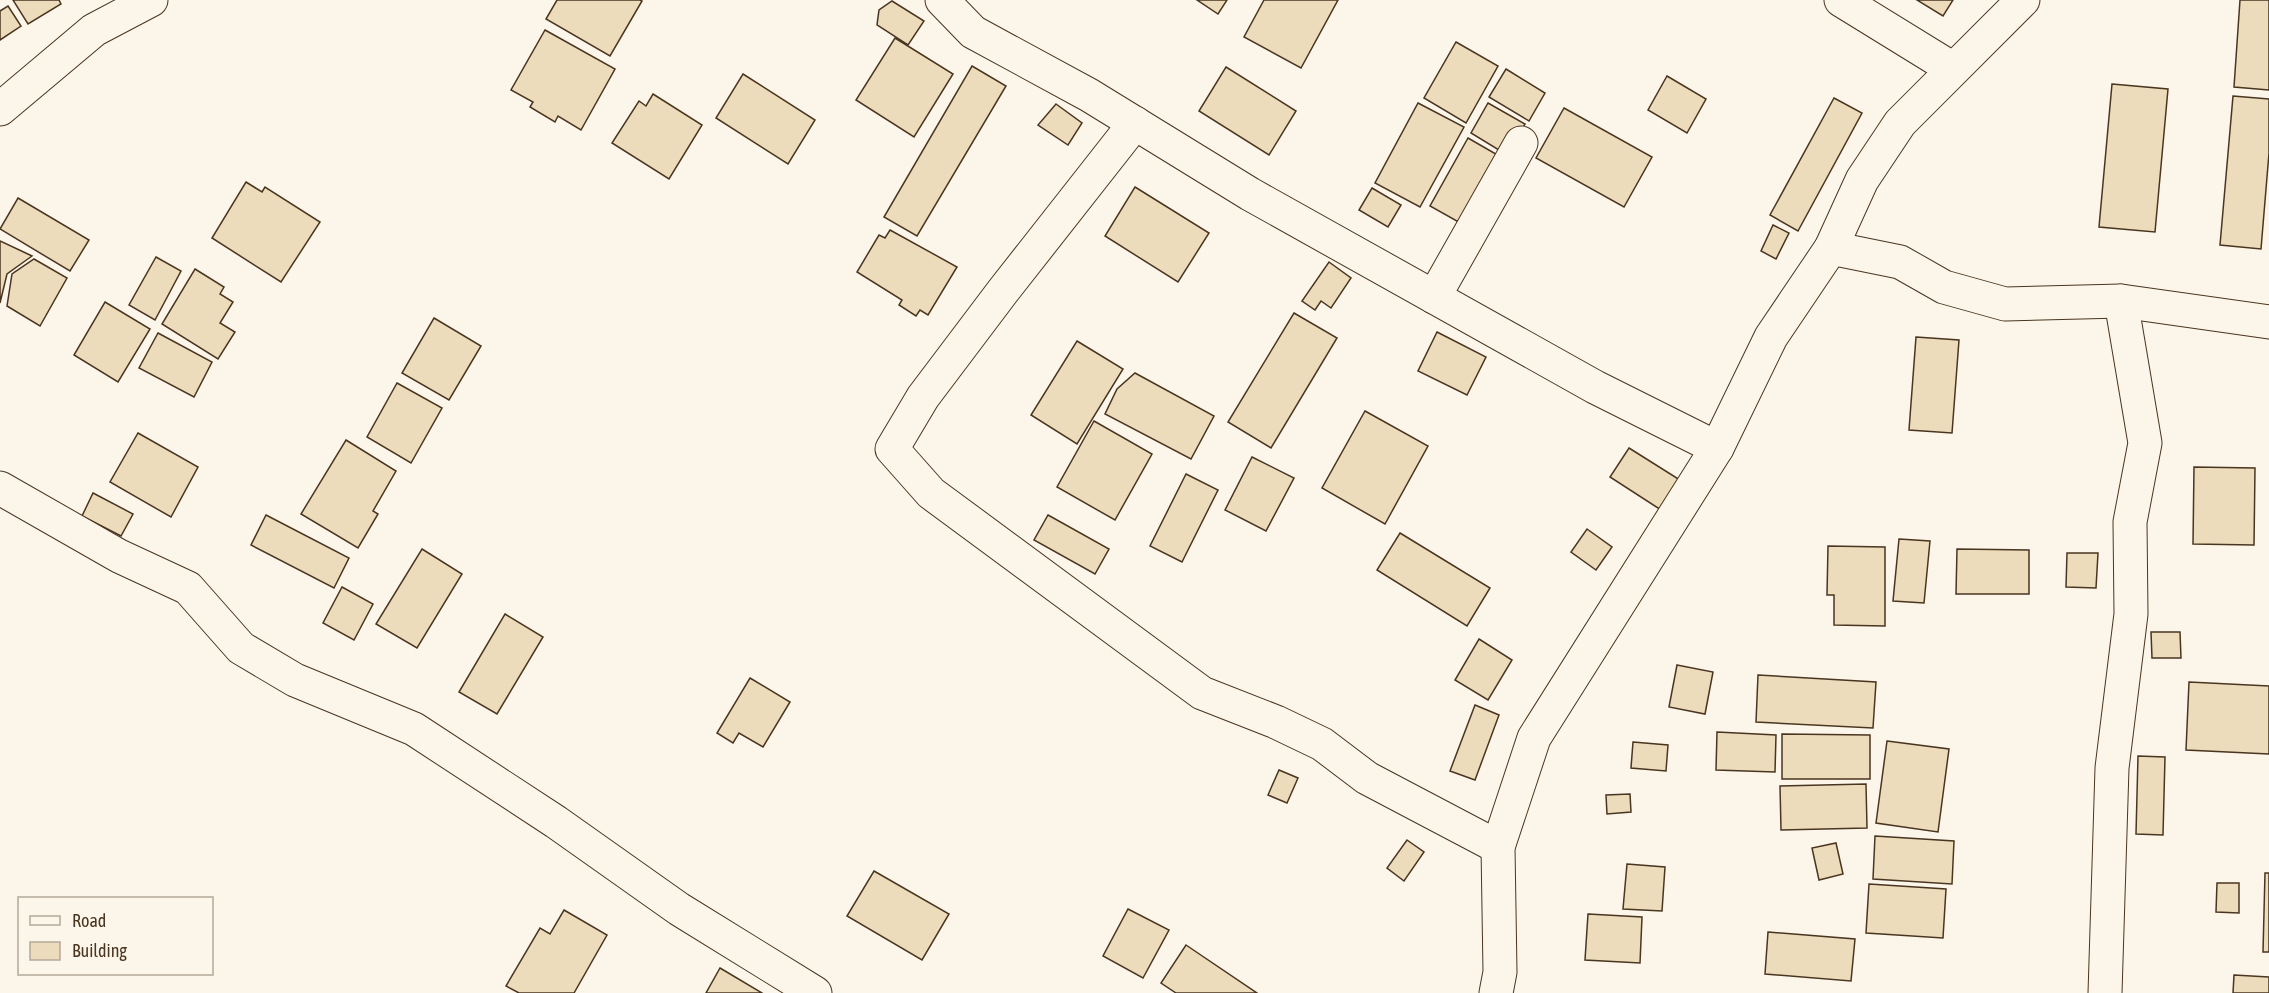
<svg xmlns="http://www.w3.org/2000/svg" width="2269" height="993" font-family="'Asap Condensed',sans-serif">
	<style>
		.building { fill: #ecdcbc; stroke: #4a3520; stroke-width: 1.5 }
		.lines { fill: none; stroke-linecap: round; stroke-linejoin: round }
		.minor-casing { stroke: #4a3520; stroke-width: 35 }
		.minor { stroke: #fbf6e9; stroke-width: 33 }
	</style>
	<rect width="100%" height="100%" fill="#fbf6e9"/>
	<g class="building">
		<path d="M13,0h46l2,4 -33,20z"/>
		<path d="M557,0h83l2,1 -32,55 -64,-37z"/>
		<path d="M1197,0h30l-9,14z"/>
		<path d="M1264,0h74l-37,68 -57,-31z"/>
		<path d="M1917,0h36l-10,16z"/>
		<path d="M2240,0h29v90l-35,-3z"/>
		<path d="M892,1l32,20 -16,24 -31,-20 2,-15z"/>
		<path d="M8,6l13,20 -21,14v-29z"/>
		<path d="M545,30l70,39 -34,61 -23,-14 -3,6 -25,-15 3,-5 -22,-12z"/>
		<path d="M895,38l58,36 -39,63 -58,-37z"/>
		<path d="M1456,42l42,24 -32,57 -42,-25z"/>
		<path d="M972,66l34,20 -89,150 -33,-19z"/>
		<path d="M1226,67l70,44 -27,44 -70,-44z"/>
		<path d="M1506,69l39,24 -16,28 -40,-24z"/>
		<path d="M743,74l72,46 -27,44 -72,-46z"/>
		<path d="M1667,76l39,23 -19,34 -39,-23z"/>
		<path d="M2112,84l56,5 -13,143 -56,-5z"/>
		<path d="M653,94l49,31 -33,54 -57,-36 27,-42 7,5z"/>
		<path d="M2233,96l36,3v54l-8,96 -41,-4z"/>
		<path d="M1834,98l28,15 -64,118 -28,-16z"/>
		<path d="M1418,103l46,24 -44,80 -45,-24z"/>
		<path d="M1488,103l37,21 -18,31 -36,-22z"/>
		<path d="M1056,104l26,19 -14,22 -30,-20z"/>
		<path d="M1564,108l88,49 -28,50 -88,-49z"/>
		<path d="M1468,138l40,23 -37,68 -41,-23z"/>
		<path d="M246,182l16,10 3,-5 55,35 -39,60 -69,-44z"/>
		<path d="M1135,187l74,46 -31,49 -73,-46z"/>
		<path d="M1372,188l29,17 -13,22 -29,-17z"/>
		<path d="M18,198l71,42 -19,31 -70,-42z"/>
		<path d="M1773,225l16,8 -13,26 -15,-8z"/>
		<path d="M890,230l67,37 -29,48 -8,-5 -4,6 -17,-11 3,-5 -45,-28 22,-37 6,3z"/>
		<path d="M0,241l32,15 -25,18 -7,29z"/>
		<path d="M156,257l25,14 -26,49 -26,-15z"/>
		<path d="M34,259l33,19 -27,48 -33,-20 5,-32z"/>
		<path d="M1329,262l22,16 -20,30 -10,-7 -6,9 -13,-9z"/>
		<path d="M195,269l29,18 -4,7 13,8 -13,21 15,9 -17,27 -56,-35z"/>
		<path d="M105,302l45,27 -32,53 -44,-27z"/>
		<path d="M1294,313l43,25 -66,110 -43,-26z"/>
		<path d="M434,318l47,28 -32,54 -47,-27z"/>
		<path d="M1437,332l49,25 -19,38 -49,-24z"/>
		<path d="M158,333l54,29 -18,35 -55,-29z"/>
		<path d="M1916,337l43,3 -7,93 -43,-3z"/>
		<path d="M1077,341l46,28 -46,75 -46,-29z"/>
		<path d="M1135,373l79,43 -23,43 -86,-45 12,-25z"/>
		<path d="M397,383l45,25 -31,55 -44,-26z"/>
		<path d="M1365,411l63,35 -43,78 -63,-36z"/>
		<path d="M1094,421l58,33 -37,66 -58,-33z"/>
		<path d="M138,433l60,34 -27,50 -61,-35z"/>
		<path d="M346,440l50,31 -23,40 5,3 -20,34 -57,-34z"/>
		<path d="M1629,448l51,32 -19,30 -51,-33z"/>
		<path d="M1252,457l42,21 -28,53 -41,-21z"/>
		<path d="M2194,467l61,1 -1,77 -61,-1z"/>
		<path d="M1186,474l32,16 -36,72 -32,-16z"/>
		<path d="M93,493l40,21 -12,22 -39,-20z"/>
		<path d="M266,515l83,43 -15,30 -83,-43z"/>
		<path d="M1048,515l61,34 -14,25 -61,-34z"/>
		<path d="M1587,529l25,18 -16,23 -25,-18z"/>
		<path d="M1400,533l90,55 -23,38 -90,-56z"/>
		<path d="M1899,539l31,2 -6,62 -31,-2z"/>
		<path d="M1828,546l57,1v79l-51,-1v-30h-7z"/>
		<path d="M422,549l40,25 -45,74 -41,-24z"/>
		<path d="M1957,549l72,1v44h-73z"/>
		<path d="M2067,553h31l-2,35 -30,-1z"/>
		<path d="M342,587l31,17 -19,36 -31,-17z"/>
		<path d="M505,614l38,23 -46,77 -38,-22z"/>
		<path d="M2151,632h29l1,26h-29z"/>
		<path d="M1479,639l33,21 -24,40 -33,-20z"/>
		<path d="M1677,665l36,7 -8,42 -36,-7z"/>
		<path d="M1758,675l118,7 -3,46 -117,-6z"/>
		<path d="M750,678l40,24 -27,45 -24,-14 -6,10 -16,-10z"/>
		<path d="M2189,682l80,4v68l-83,-4z"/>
		<path d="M1475,705l24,10 -24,65 -25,-9z"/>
		<path d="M1717,732l59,3 -1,37 -59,-2z"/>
		<path d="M1782,734l88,1v44h-88z"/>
		<path d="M1887,741l62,8 -11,83 -62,-9z"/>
		<path d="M1633,742l35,3 -2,26 -35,-3z"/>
		<path d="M2138,756l27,1 -2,78 -27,-1z"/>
		<path d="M1279,770l19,8 -11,25 -19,-8z"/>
		<path d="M1866,784l1,44 -86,2 -1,-44z"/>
		<path d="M1630,794l1,18 -24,2 -1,-19z"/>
		<path d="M1875,836l79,5 -2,43 -79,-5z"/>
		<path d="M1407,840l17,12 -20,29 -17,-13z"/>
		<path d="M1836,843l7,31 -24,6 -7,-32z"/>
		<path d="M1627,864l38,3 -3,44 -39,-2z"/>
		<path d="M874,871l75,43 -27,46 -75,-44z"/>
		<path d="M2265,873h4v79h-6z"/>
		<path d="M2217,883h22v30l-23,-1z"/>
		<path d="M1869,884l77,5 -3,49 -77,-5z"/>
		<path d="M1128,909l41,21 -26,48 -40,-22z"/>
		<path d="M564,910l43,25 -33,58h-55l-13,-7 34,-58 10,6z"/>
		<path d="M1588,914l54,3 -2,46 -55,-3z"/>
		<path d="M1768,932l87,7 -4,42 -86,-7z"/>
		<path d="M1186,945l71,48h-81l-15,-10z"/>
		<path d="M720,968l42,25h-56z"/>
		<path d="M2234,975l35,2v16h-36z"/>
	</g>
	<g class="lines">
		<defs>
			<g id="minor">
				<path d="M942,0l31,32 116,63 161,99 345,193 122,61"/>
				<path d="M1841,0l112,69"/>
				<path d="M0,109l94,-79 57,-30"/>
				<path d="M1135,123l-132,168 -80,106 -31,52 39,44 271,200 74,29 46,22 45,34 131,69"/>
				<path d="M1831,248l69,14 44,25 61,17 116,-3 148,21"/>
				<path d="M1434,297l87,-154"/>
				<path d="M0,488l119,68 69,32 53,60 54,32 119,49 142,93 123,87 136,84"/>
				<path d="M1496,993l4,-21 -2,-125 36,-109 183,-290 54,-111 60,-89 31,-68 38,-57 123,-123"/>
				<path d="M2105,993l7,-225 19,-154 -1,-92 15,-79 -24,-142"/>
			</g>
		</defs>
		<use href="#minor" class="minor-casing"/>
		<use href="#minor" class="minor"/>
	</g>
	<rect x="18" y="897" width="195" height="78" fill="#fbf6e9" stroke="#b4a999" stroke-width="1.5"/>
	<rect x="30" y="916" width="30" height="9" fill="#fbf6e9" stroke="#b4a999" stroke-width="1.5"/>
	<text x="72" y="927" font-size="18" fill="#4a3520">Road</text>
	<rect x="30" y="942" width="30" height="18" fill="#ecdcbc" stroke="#b4a999" stroke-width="1.5"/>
	<text x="72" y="957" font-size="18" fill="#4a3520">Building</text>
</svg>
